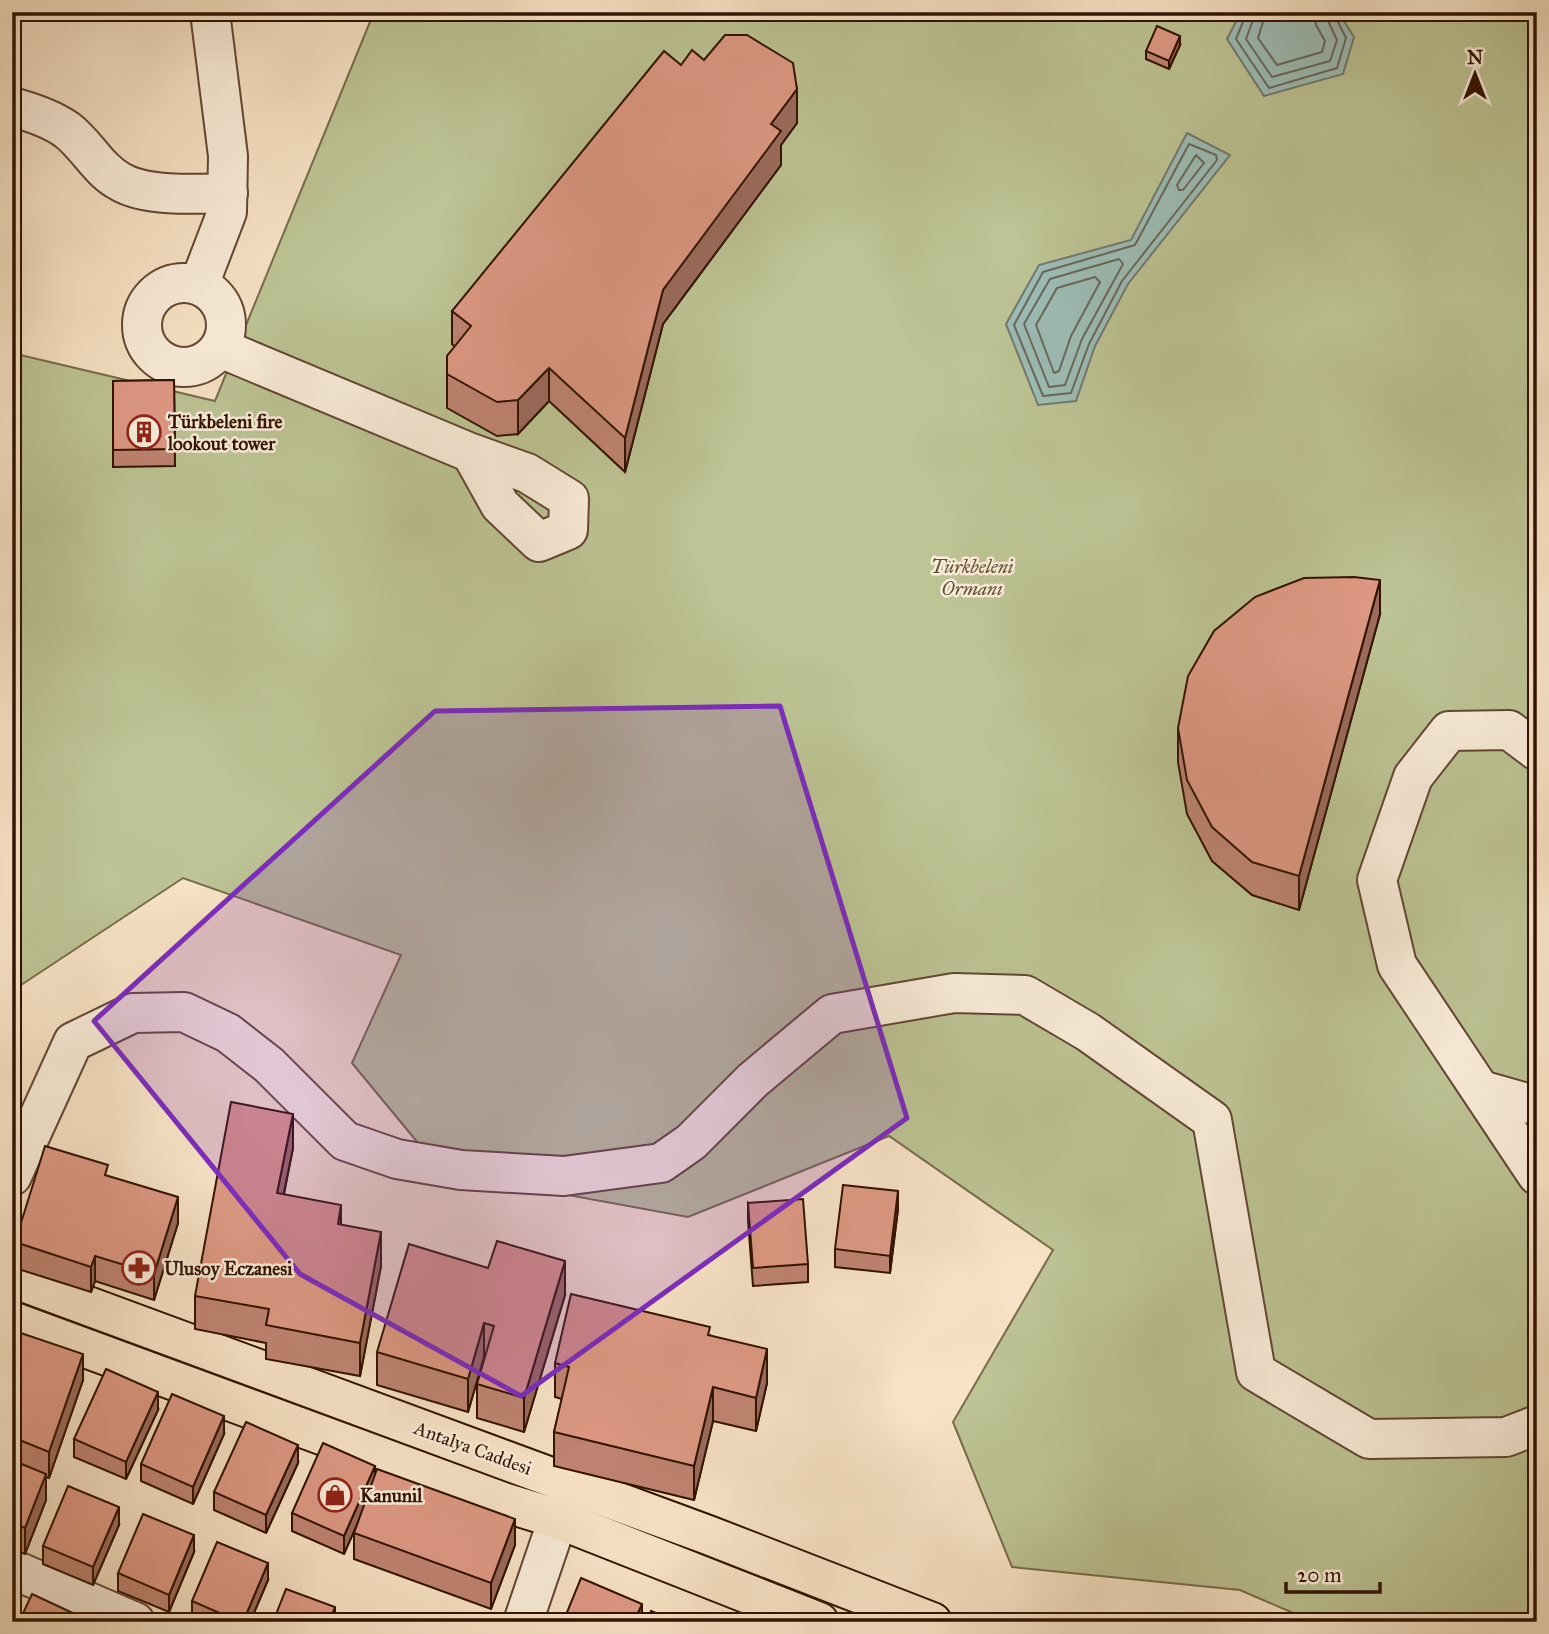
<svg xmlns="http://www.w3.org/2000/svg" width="1549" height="1634" font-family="'IM FELL Great Primer',serif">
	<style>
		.green { fill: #bdc495; stroke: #776b4c; stroke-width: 2 }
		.water { fill: #9dbeb7; stroke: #72796f; stroke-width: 2 }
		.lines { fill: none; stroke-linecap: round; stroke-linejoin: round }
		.shore { stroke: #67685c; stroke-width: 2 }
		.minor-casing { stroke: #634633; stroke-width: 42 }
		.major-casing { stroke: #311202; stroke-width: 42 }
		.minor { stroke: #faedda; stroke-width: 38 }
		.major { stroke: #f8e3c6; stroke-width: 38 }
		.wall { fill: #bf8472; stroke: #311202; stroke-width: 2 }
		.shaded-wall { fill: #9b6b5d; stroke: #311202; stroke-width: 2 }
		.building { fill: #de9985; stroke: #311202; stroke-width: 2 }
		.marked { fill: #7b2cbf; fill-opacity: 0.2; stroke: #7b2cbf; stroke-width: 5; stroke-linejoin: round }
		.labels { text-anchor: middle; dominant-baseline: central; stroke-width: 5; stroke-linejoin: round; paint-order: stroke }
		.poi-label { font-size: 19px; font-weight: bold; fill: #311202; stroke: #faedda; text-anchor: start }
		.park-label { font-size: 19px; font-style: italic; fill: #625035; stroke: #faedda }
		.street-label { font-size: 19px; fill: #311202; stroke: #faedda }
	</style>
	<rect width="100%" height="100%" fill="#f8e3c6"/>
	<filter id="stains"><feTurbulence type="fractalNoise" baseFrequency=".00286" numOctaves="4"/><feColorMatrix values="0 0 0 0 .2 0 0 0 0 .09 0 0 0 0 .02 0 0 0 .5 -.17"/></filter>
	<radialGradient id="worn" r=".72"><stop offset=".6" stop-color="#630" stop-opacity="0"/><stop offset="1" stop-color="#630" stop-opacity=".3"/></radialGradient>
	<path class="green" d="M374,12h1163v1610h-223l-74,-32 -228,-23 -59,-145 100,-172 -164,-114 -201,81 -246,-45 -90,-109 49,-108 -218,-77 -171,113v-638l203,48z"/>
	<g class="water">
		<path d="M1241,12h97l16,25 -11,37 -79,22 -37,-57z"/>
		<path d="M1187,133l43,22 -102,129 -33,62 -19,55 -38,4 -32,-81 33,-59 92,-25z"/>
	</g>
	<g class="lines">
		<g class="shore">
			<path d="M1247,12l-11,27 33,49 68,-20 9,-30 -13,-26"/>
			<path d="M1256,12l-10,27 26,38 58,-16 7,-21 -13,-28"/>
			<path d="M1266,12l-8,26 19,27 45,-13 3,-11 -9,-16 -2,-13"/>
			<path d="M1189,144l27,11 1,5 -95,121 -33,63 -18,49 -28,3 -29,-71 29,-53 92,-27z"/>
			<path d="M1196,155l8,8 -21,27h-4l-2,-5z"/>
			<path d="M1119,259l4,5 -41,75 -17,46 -16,2 -25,-63 26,-45z"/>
			<path d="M1095,277l5,5 -29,54 -12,35 -5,2 -18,-48 21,-37z"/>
		</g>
		<defs>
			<g id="minor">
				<path d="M12,107c19,5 38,11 55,23 20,15 31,40 54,52 26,15 77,12 107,11"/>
				<circle cx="184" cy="325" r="42"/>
				<path d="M199,285l28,-73 1,-56 -18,-144"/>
				<path d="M220,348l251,105 56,20 42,26 -1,31 -29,12 -39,-37 -29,-52"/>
				<path d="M1537,751l-28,-21 -60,1 -36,46 -36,103 20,85 140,210"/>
				<path d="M1481,1090l56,16"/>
				<path d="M12,1176l61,-134 60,-29 51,-1 44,21 41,32 76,76 52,18 64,11 103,6 97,-13 30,-21 62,-62 79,-66 122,-21 71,2 63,37 124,88 44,252 113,67 137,-2 31,-12"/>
				<path d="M12,1569l123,53"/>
				<path d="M523,1622l35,-103"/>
			</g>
			<g id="major">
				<path d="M12,1278l696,257 224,87"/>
				<path d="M12,1321l494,182 52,16 261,103"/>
			</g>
		</defs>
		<use href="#minor" class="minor-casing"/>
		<use href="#major" class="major-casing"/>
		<use href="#minor" class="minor"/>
		<use href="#major" class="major"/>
	</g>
	<g class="wall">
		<path d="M1180,45l-11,24 -23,-10v-8z"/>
		<path d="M704,60l93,63 -16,22v20l-118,159 -38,148 -76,-71 -31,33 -21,2 -50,-28v-52l8,-9 -3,-3v-33l229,-246z"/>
		<path d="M174,380l1,86 -62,1v-86z"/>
		<path d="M1380,614l-81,296 -47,-15 -40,-34 -25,-47 -9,-52v-34z"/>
		<path d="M293,1148l-9,46 57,30 40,42 -21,110 -94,-17v-16l-71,-14v-33z"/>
		<path d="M108,1176l70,47 -24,77 -59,-19 -4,11 -76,-24v-26z"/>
		<path d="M748,1203l60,61v18l-55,4 -5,-65z"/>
		<path d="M898,1209l-8,64 -55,-6v-18z"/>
		<path d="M565,1295l-41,137 -47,-14v-34l8,-27h-1l-16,55 -91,-27v-33z"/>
		<path d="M12,1330l71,50 -34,98 -3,-1v23l-21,54 -13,-5z"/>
		<path d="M710,1335l57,48 -11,48 -43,-10 -19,79 -140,-34v-34l8,-33 -7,-2v-34z"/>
		<path d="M158,1410l-32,69 -52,-22v-18z"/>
		<path d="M224,1434l-31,70 -52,-23v-17z"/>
		<path d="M298,1463l-32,70 -52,-23v-18z"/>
		<path d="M375,1475l140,70 -24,64 -137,-50v-26l4,-12 -14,33 -52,-23v-18z"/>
		<path d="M119,1525l-26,60 -50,-21v-18z"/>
		<path d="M194,1552l-25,60 -51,-21v-18z"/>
		<path d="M268,1580l-18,42h-51l-7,-3v-18z"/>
	</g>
	<g class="shaded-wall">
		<path d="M1180,36v9l-11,24v-8z"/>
		<path d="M797,89v34l-16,22v20l-118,159 -38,148v-34l38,-148 108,-166z"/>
		<path d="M549,368v33l-31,33v-34z"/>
		<path d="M1380,580v34l-81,296v-34z"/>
		<path d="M293,1114v34l-16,78v-33z"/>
		<path d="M898,1191v18l-8,64v-17z"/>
		<path d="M178,1197v26l-24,77v-26z"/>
		<path d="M341,1205v34l-3,-15z"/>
		<path d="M381,1232v34l-21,110v-33z"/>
		<path d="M95,1256v25l-4,11v-25z"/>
		<path d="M565,1261v34l-41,137v-34z"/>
		<path d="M484,1323v34l-16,55v-33z"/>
		<path d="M767,1349v34l-11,48v-33z"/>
		<path d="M83,1354v26l-34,98v-26z"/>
		<path d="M713,1387v34l-19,79v-34z"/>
		<path d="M158,1392v18l-32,69v-17z"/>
		<path d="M224,1416v18l-31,70v-17z"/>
		<path d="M298,1445v18l-32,70v-18z"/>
		<path d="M375,1466v18l-31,70v-18z"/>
		<path d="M46,1474v26l-21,54v-26z"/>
		<path d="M119,1507v18l-26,60v-18z"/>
		<path d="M515,1519v26l-24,64v-26z"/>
		<path d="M194,1535v17l-25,60v-17z"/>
		<path d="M268,1563v17l-18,42h-7z"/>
		<path d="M17,1587v26l-5,9v-25z"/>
		<path d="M642,1604v18h-8z"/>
		<path d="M335,1607v15h-6z"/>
	</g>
	<g class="building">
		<path d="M1157,26l23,10 -11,25 -23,-10z"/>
		<path d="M725,35h22l46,28 4,26 -26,35 10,7 -118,159 -38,148 -76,-70 -31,32 -21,2 -50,-28v-18l24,-30 -19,-15 212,-260 17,14 11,-15 12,10z"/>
		<path d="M174,380l1,69 -62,1v-69z"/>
		<path d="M1354,577l26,3 -81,296 -47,-14 -40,-35 -25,-47 -9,-52 10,-52 26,-45 41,-34 49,-19z"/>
		<path d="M231,1102l62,12 -16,79 64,12 -3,19 43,8 -21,111 -94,-18 3,-16 -74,-13z"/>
		<path d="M45,1146l63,19 -3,10 73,22 -24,77 -59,-18 -4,11 -76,-25z"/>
		<path d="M843,1185l55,6 -8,65 -55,-7z"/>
		<path d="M803,1199l5,65 -55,4 -5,-65z"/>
		<path d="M497,1241l68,20 -41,137 -47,-14 17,-58 -10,-3 -16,56 -91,-27 32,-108 79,24z"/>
		<path d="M571,1294l139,33 -2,8 59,14 -11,49 -43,-11 -19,79 -140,-34 15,-65 -14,-4z"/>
		<path d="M12,1330l71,24 -34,98 -37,-15z"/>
		<path d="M106,1369l52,23 -32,70 -52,-23z"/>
		<path d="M172,1394l52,22 -31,71 -52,-23z"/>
		<path d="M246,1422l52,23 -32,70 -52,-23z"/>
		<path d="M323,1443l52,23 -31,70 -52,-23z"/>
		<path d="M12,1460l34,14 -21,54 -13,-5z"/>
		<path d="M377,1469l138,50 -24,64 -137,-50z"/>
		<path d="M68,1486l51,21 -26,60 -50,-21z"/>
		<path d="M143,1514l51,21 -25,60 -51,-22z"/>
		<path d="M217,1542l51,21 -25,59h-3l-48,-21z"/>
		<path d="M581,1578l61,26 -8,18h-71z"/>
		<path d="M12,1585l5,2 -5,10z"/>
		<path d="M286,1589l49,18 -6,15h-56z"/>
		<path d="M32,1594l60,28h-73z"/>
		<path d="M651,1611l26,11h-30z"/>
	</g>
	<path class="marked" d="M780,706l127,412 -386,278 -221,-122 -206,-253 341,-310z"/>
	<defs>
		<symbol id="building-ring" viewBox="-11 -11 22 22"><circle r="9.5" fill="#faedda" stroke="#8f2418" stroke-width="1.5"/><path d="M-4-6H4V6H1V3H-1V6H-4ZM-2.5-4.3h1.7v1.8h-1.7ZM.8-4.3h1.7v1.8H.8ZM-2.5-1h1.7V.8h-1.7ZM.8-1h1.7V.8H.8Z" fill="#8f2418"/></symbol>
		<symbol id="pharmacy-ring" viewBox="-11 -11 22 22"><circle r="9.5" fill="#faedda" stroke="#8f2418" stroke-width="1.5"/><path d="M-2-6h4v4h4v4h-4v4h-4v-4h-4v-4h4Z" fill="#8f2418"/></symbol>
		<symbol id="shop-ring" viewBox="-11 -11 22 22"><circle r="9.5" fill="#faedda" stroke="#8f2418" stroke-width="1.5"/><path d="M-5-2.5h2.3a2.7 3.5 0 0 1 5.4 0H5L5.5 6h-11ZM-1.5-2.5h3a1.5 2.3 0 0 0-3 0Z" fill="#8f2418"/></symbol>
	</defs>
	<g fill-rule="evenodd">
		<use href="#building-ring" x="125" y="413" width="38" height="38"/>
		<use href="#pharmacy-ring" x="120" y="1249" width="38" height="38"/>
		<use href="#shop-ring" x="316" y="1476" width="38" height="38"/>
	</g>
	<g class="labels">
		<g class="poi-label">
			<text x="168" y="421">Türkbeleni fire<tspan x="168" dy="22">lookout tower</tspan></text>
			<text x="164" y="1268">Ulusoy Eczanesi</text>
			<text x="360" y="1495">Kanunil</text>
		</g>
		<g class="park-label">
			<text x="972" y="566">Türkbeleni<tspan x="972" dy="22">Ormanı</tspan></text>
		</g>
		<g class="street-label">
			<text transform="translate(473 1448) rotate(20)">Antalya Caddesi</text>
		</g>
	</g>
	<rect width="1549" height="1634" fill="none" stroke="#f8e3c6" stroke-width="42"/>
	<rect x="14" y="14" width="1521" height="1606" fill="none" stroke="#311202" stroke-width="3.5"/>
	<rect x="21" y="21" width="1507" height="1592" fill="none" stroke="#311202" stroke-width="2"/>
	<g transform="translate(1475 74)" stroke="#faedda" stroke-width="5" paint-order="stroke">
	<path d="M0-5L12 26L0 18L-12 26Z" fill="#311202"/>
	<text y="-10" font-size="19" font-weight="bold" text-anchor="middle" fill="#311202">N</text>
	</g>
	<path d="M1286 1582v10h94v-10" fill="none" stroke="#311202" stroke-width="3.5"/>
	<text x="1297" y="1582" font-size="21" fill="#311202" stroke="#faedda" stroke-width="5" paint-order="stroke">20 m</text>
	<rect width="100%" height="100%" filter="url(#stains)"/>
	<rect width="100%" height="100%" fill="url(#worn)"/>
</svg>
